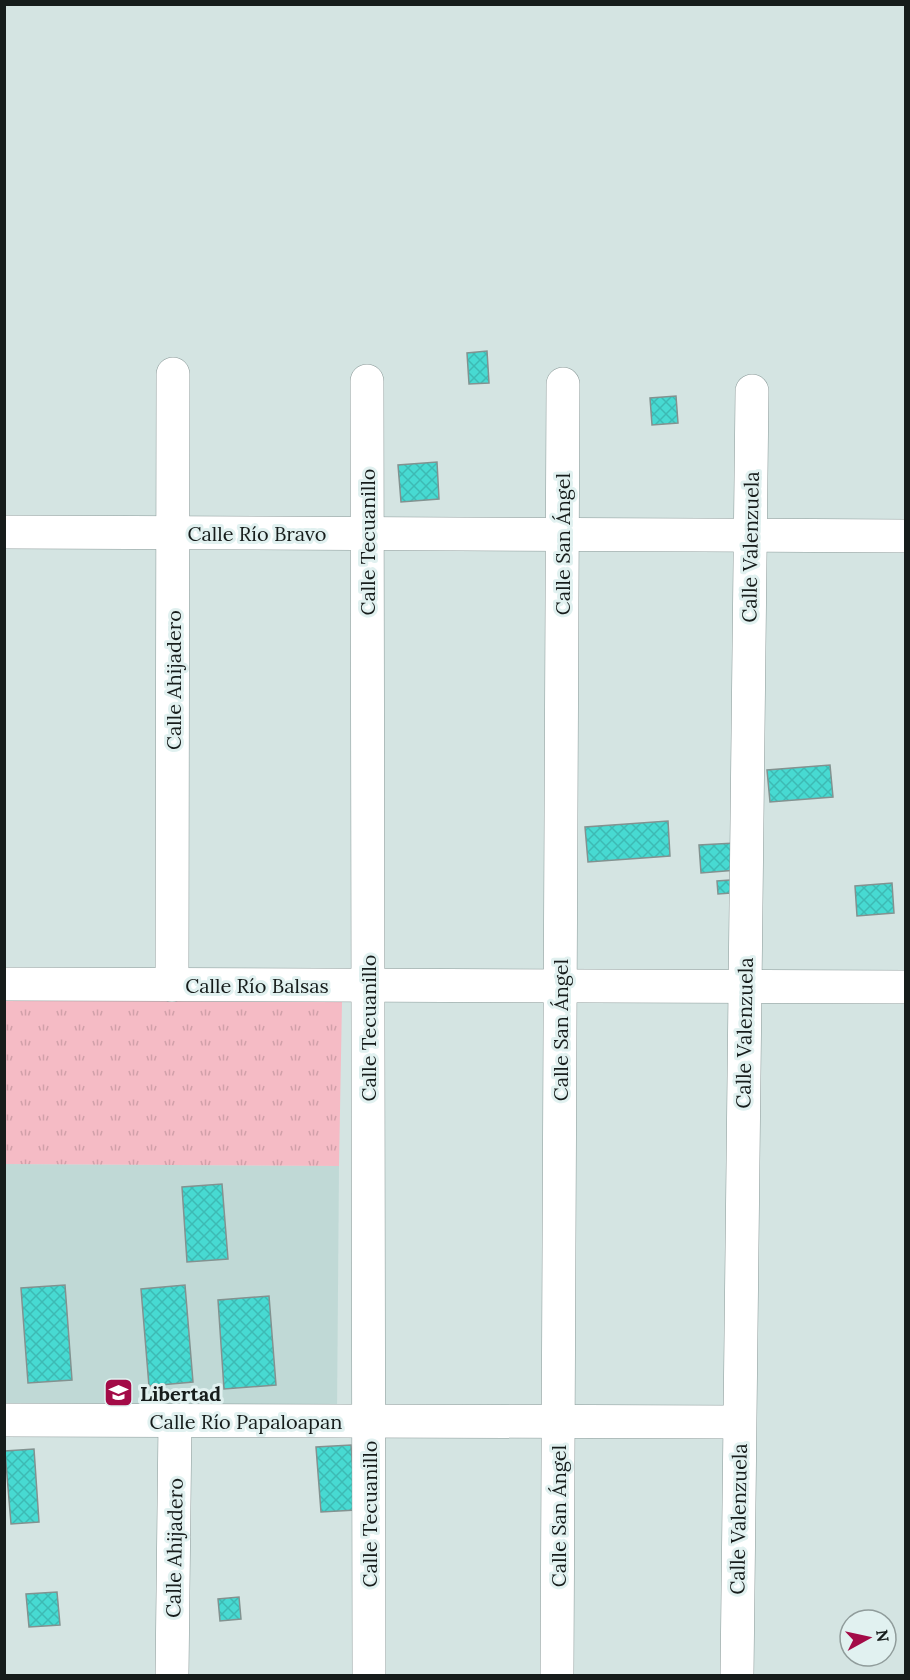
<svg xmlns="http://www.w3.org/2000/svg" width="910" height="1680" font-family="Lora,serif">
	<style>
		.built { fill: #c0d9d6 }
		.park { fill: url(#park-tufts) }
		.building { fill: url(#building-cross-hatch); stroke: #839290; stroke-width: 1.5 }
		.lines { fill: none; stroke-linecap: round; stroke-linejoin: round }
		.minor-casing { stroke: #8a9998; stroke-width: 34 }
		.minor { stroke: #fff; stroke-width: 33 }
		.labels { text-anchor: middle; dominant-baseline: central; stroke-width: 6; stroke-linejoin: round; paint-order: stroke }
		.street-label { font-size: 20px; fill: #161c1b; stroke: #e1f1f0 }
		.poi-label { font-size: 20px; font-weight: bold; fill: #161c1b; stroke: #e1f1f0; text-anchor: start }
	</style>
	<defs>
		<pattern id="park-tufts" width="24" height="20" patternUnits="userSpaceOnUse" patternTransform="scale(1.5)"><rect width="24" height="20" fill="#f5bbc5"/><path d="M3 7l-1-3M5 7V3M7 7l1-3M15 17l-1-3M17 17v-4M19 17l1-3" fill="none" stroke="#d1a0a9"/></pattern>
		<pattern id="building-cross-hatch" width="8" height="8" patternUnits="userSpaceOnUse" patternTransform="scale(1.5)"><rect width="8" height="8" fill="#47dad2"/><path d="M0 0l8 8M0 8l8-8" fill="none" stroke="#3dbab4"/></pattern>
	</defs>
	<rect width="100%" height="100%" fill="#d4e4e2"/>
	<path class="built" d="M5,1164l334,2 -2,246 -332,-2z"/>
	<path class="park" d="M5,1000l337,2 -3,164 -334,-2z"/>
	<g class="building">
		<path d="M487,351l2,32 -20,1 -2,-31z"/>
		<path d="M676,396l2,27 -26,2 -2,-27z"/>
		<path d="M437,462l2,37 -38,3 -3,-37z"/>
		<path d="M830,765l3,32 -63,5 -3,-32z"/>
		<path d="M668,821l2,35 -82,6 -3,-35z"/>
		<path d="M735,843l2,27 -36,3 -2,-28z"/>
		<path d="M744,879l1,13 -27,2 -1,-13z"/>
		<path d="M892,883l2,30 -37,3 -2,-30z"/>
		<path d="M222,1184l6,75 -41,3 -5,-75z"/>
		<path d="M65,1285l7,95 -44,3 -7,-95z"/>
		<path d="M185,1285l8,97 -44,4 -8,-97z"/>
		<path d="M269,1296l7,89 -52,4 -6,-89z"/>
		<path d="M351,1445l5,65 -35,2 -5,-65z"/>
		<path d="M34,1449l5,73 -28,2 -6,-73z"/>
		<path d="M57,1592l3,33 -31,2 -3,-33z"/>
		<path d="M239,1597l2,22 -21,2 -2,-22z"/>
	</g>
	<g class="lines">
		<defs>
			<g id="minor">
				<path d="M367,381l2,1295"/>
				<path d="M4,532l902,4"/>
				<path d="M4,984l902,3"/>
				<path d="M172,985l1,-611"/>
				<path d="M4,1420l735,2"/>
				<path d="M172,1676l3,-255"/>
				<path d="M557,1676l6,-1292"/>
				<path d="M737,1676l15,-1285"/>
			</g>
		</defs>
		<use href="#minor" class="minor-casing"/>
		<use href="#minor" class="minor"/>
	</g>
	<defs>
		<symbol id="school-square" viewBox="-11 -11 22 22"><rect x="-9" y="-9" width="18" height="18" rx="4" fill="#a30b47" stroke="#e1f1f0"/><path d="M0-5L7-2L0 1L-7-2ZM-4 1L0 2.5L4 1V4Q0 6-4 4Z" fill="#fff"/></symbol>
	</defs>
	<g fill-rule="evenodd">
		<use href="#school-square" x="102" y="1376" width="33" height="33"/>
	</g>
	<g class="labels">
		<g class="street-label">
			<text x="257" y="533">Calle Río Bravo</text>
			<text transform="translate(367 542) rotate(-90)">Calle Tecuanillo</text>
			<text transform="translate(562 544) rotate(-90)">Calle San Ángel</text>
			<text transform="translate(750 547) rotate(-89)">Calle Valenzuela</text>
			<text transform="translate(173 680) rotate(-90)">Calle Ahijadero</text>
			<text x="257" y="985">Calle Río Balsas</text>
			<text transform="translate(368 1028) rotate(-90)">Calle Tecuanillo</text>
			<text transform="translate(560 1030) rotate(-90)">Calle San Ángel</text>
			<text transform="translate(744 1033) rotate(-89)">Calle Valenzuela</text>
			<text x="246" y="1421">Calle Río Papaloapan</text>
			<text transform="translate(369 1514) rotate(-90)">Calle Tecuanillo</text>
			<text transform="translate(558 1516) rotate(-90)">Calle San Ángel</text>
			<text transform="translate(738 1519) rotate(-89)">Calle Valenzuela</text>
			<text transform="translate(174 1548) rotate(-89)">Calle Ahijadero</text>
		</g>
		<g class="poi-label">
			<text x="140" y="1393">Libertad</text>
		</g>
	</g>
	<rect width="910" height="1680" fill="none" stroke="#161c1b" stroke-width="12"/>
	<g transform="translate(868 1638) rotate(82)"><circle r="28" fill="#e1f1f0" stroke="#909c9b" stroke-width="1.5"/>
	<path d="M0-4.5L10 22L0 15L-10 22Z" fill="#a30b47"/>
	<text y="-9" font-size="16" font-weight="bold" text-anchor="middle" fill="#161c1b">N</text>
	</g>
</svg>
